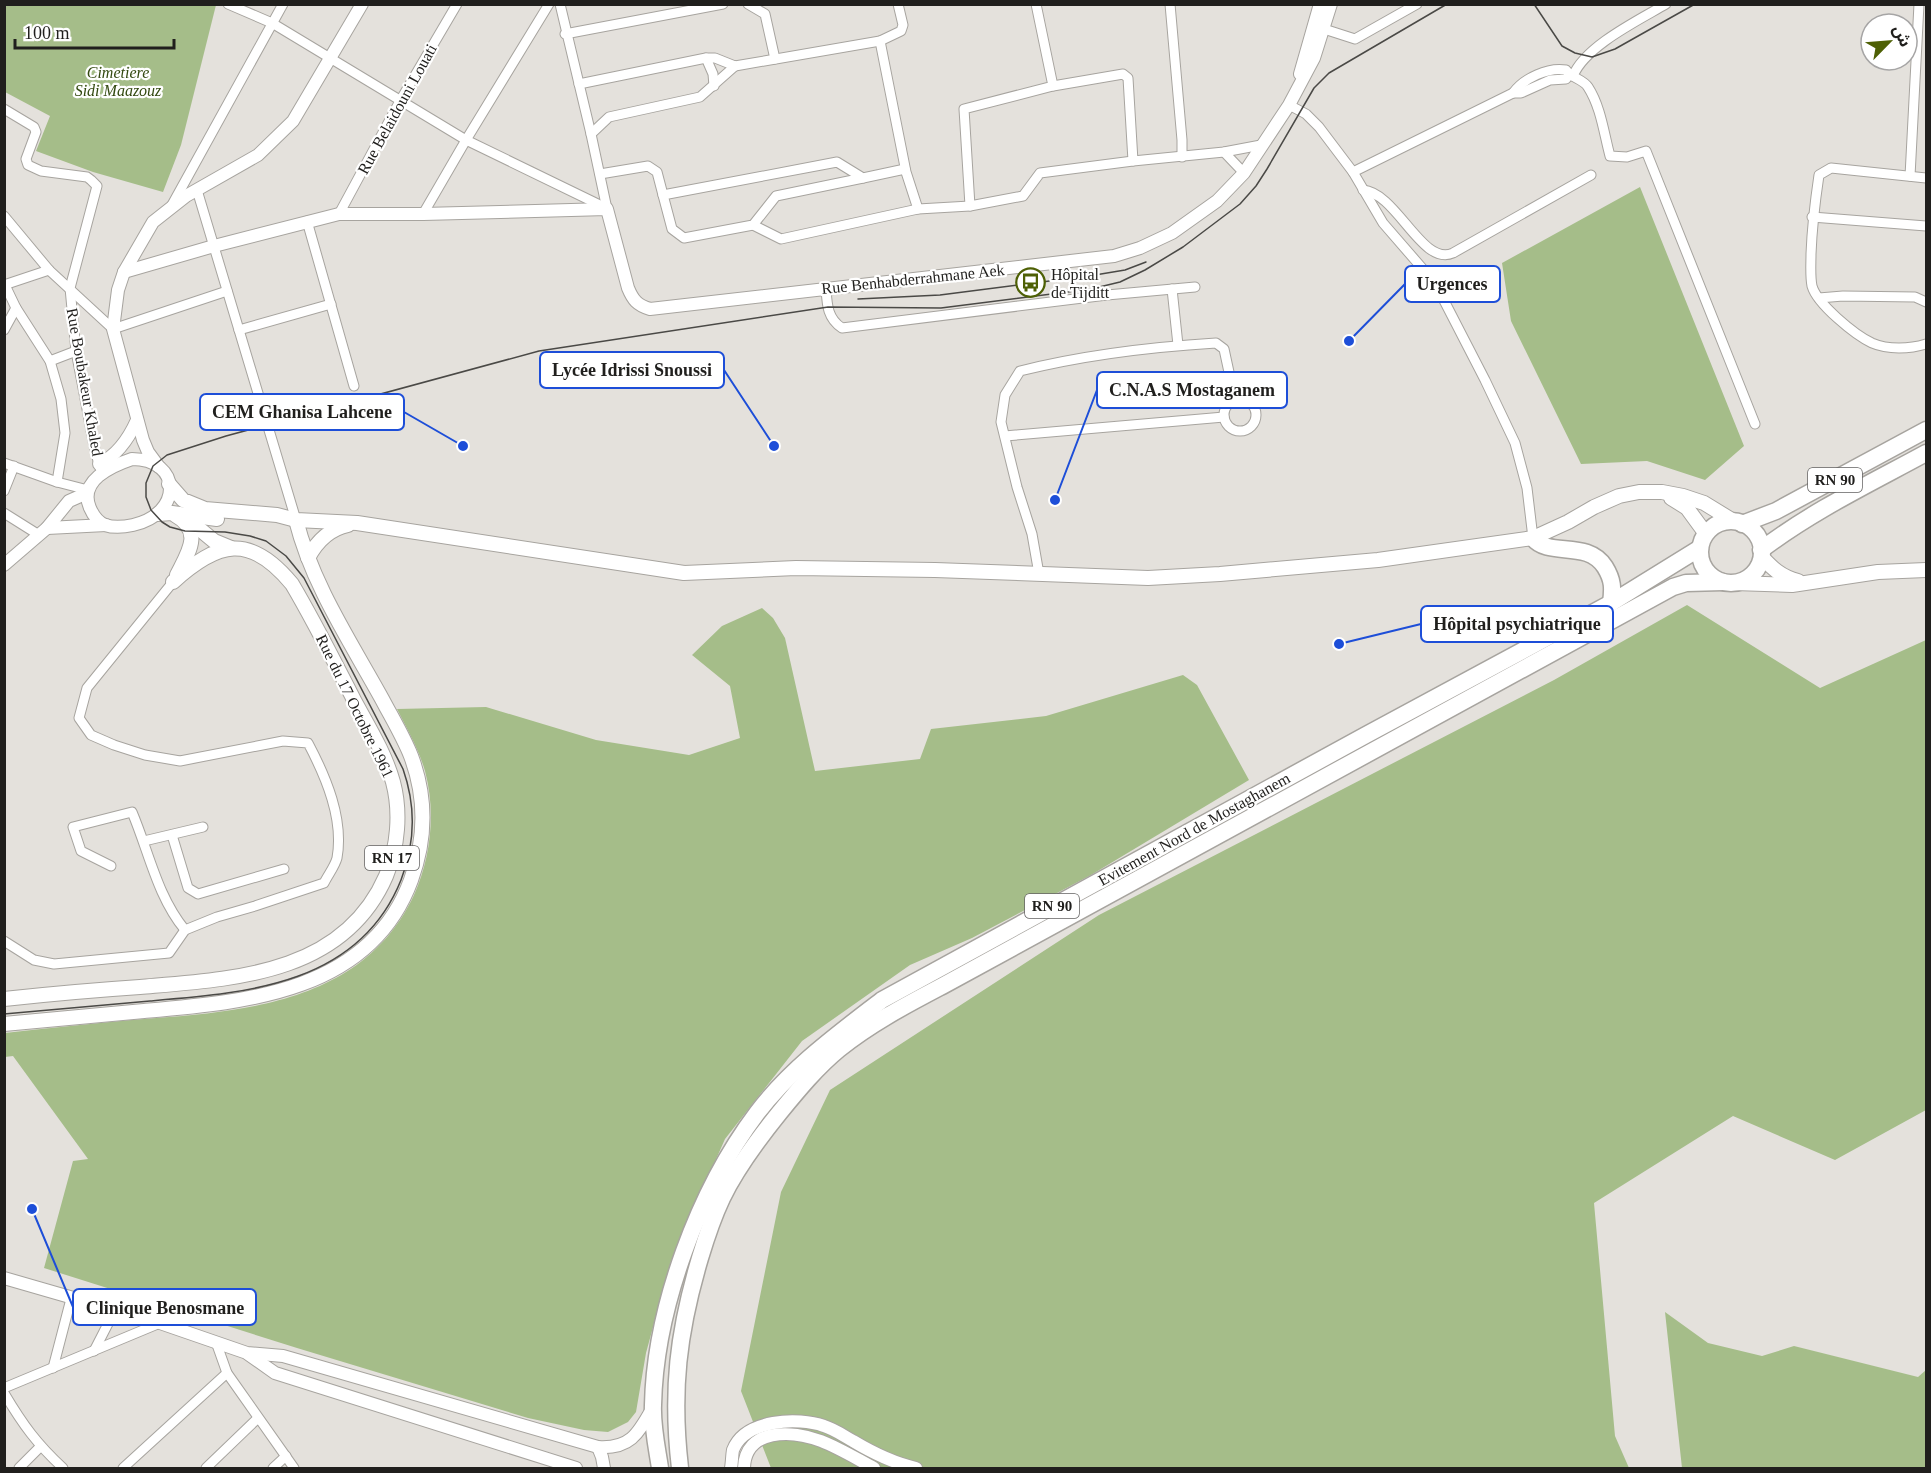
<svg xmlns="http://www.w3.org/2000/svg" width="1931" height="1473" font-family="'Times New Roman','Noto Sans Arabic',serif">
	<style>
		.green { fill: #a5bd89 }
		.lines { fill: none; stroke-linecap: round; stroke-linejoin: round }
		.street-casing { stroke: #a7a49f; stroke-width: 11 }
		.secondary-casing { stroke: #a7a49f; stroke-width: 14 }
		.primary-casing { stroke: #a7a49f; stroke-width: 16 }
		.highway-casing { stroke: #a7a49f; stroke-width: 19 }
		.street { stroke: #fff; stroke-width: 9 }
		.secondary { stroke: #fff; stroke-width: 12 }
		.primary { stroke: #fff; stroke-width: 14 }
		.highway { stroke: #fff; stroke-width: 16 }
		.tram { stroke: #4a4946; stroke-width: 1.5 }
		.labels { text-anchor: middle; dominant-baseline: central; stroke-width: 4.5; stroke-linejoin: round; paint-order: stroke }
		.shield { fill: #fff; stroke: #636261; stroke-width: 1.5 }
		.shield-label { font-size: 15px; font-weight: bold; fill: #201f1d }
		.park-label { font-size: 16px; font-style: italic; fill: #334910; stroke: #fff }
		.street-label { font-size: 16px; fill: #201f1d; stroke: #fff }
		.poi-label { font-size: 16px; fill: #201f1d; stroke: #fff; text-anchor: start }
		.leader { fill: none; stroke: #1d4ed8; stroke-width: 2 }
		.callout-dot { fill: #1d4ed8; stroke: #fff; stroke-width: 2 }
		.callout { fill: #fff; stroke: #1d4ed8; stroke-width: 2 }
		.callout-label { font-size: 18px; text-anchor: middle; font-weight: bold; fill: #201f1d }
	</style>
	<rect width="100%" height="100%" fill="#e4e1dc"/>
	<g class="green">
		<path d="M4,5h212l-35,140 -18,47 -70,-20 -57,-21 14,-35 -45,-24z"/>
		<path d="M1640,187l104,259 -39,34 -58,-19 -66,3 -70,-143 -9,-58z"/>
		<path d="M1687,605l133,83 106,-48v470l-91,50 -102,-44 -139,87 21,233 14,32h-858l-30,-77 40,-199 49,-102 269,-175 455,-235z"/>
		<path d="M762,608l11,10 12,20 30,133 105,-12 11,-30 115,-13 137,-41 14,10 52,95 -158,95 -119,63 -62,27 -108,76 -77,98 -54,122 -25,92 -10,59 -8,10 -20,10 -24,-2 -56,-12 -231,-70 -253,-80 29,-107 15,-2 -75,-103 -8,1v-24c42,-5 84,-9 126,-13 107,-8 231,-14 283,-125 17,-38 22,-83 11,-124 -6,-21 -18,-42 -28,-62l89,-2 110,33 93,15 51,-17 -10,-52 -38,-31 30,-29z"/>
		<path d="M1665,1312l43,31 54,13 32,-10 124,31 8,-7v98h-244z"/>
	</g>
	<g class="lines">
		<defs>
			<g id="street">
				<path d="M228,4l44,19 194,117 140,68"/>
				<path d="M560,4l31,130 16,75"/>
				<path d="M748,4l17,10 10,45"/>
				<path d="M1036,4l17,82 -89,23 6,97 53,-10 17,-23 93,-12 91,-9 37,-7"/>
				<path d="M1170,4l12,136v17"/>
				<path d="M1324,29l31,10 62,-35"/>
				<path d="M565,34l158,-30"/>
				<path d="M880,41l26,131 12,37 52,-3"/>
				<path d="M706,58l7,16 1,12"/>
				<path d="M1573,76c12,-30 66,-56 93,-72"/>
				<path d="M579,84l127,-26h9l20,8 145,-25 21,-10 2,-6 -5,-21"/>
				<path d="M1053,86l70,-12 5,4 5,83"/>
				<path d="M1513,93h8l29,-13 16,-1 3,-4"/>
				<path d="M1289,105l17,9 13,13 34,45 30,51 52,60 50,97 30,63 12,45 6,50"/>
				<path d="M4,109l30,18 2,5 -10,27 2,6 13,6 46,6 4,3 6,6 -27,102 6,63 18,95 6,22"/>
				<path d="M591,134l18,-17 91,-20 35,-31"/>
				<path d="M1224,152l20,21"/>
				<path d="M1353,172l160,-79c11,-15 35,-26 53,-23 5,8 17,9 22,17 13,20 16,47 22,69l17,1 19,-6 109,273"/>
				<path d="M600,174l48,-8 9,6 6,23 174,-33 26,16 42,-9"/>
				<path d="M1910,176l9,-172"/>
				<path d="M1926,178l-95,-10 -12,7c-4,27 -7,52 -8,79 0,10 -1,22 1,32 5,18 43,49 60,57 16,7 38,6 54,1"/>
				<path d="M197,190l99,330"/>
				<path d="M1363,190c34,3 59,77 90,63l138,-78"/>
				<path d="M663,195l9,34 12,9 69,-13 23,-29 87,-18"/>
				<path d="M172,205l111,-201"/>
				<path d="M339,214l61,-113 57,-97"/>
				<path d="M423,214l43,-74 83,-136"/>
				<path d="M4,216l45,54 64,59 114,-38"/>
				<path d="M1812,217l114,9"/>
				<path d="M307,221l47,165"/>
				<path d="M753,225l28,14 137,-30"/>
				<path d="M4,285l45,-15"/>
				<path d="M5,285l11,23 34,53 11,38 4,34 -8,49"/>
				<path d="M826,288c1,16 1,30 16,40l265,-33 88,-8"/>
				<path d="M1172,289l6,56"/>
				<path d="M1819,298l24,-2 72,1 11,5"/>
				<path d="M4,330l12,-22"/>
				<path d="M239,330l92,-26"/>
				<path d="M50,361l26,-10"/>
				<circle cx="1240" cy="415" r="16"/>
				<path d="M1005,436l219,-19"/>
				<path d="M4,463l53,19 31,8"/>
				<path d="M4,491l10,-25"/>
				<path d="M4,513l35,22"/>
				<path d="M1039,574l-7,-40 -15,-47 -16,-65 4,-27 15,-24c64,-16 131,-24 196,-28l8,6 11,51"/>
				<path d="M172,835l16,53 10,6 86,-25"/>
				<path d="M144,841l59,-14"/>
				<path d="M111,866l-30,-15 -8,-24 59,-15c17,40 25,84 53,118"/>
				<path d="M4,941l30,19 20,4 115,-11 16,-23 32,-13 38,-11 69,-23c4,-8 11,-17 13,-25 7,-39 -11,-81 -29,-115l-25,-2 -103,20 -35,-6 -31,-10 -23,-10 -12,-17 8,-30 86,-106"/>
				<path d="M216,1342l11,31 67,95"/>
				<path d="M94,1351l20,-39"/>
				<path d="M53,1368l18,-69"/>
				<path d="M4,1388l156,-65"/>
				<path d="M4,1393c19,32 33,51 59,75"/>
				<path d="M19,1468l21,-21"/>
				<path d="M123,1468l104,-95"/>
				<path d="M206,1468l52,-50"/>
				<path d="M273,1468l13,-12"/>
			</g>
			<g id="secondary">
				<path d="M1300,74l20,-70"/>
				<path d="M124,272l90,-26 125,-32h84l184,-5 21,79c5,12 9,17 22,21l464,-53 26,-8 32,-15 45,-32 27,-28 45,-68 25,-47 17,-54"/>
				<path d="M132,459c50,0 51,55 1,66 -9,2 -19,3 -28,0 -7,-3 -12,-10 -15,-17 -12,-27 21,-42 42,-49z"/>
				<path d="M99,464c19,-9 30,-26 38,-44"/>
				<path d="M159,467l-11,-15 -5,-12 -30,-111 5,-39 6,-18 29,-50 33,-26 72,-41 35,-34 69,-117"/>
				<path d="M47,528l59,-3"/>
				<path d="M4,565l43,-37 22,-27 18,-8"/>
				<path d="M4,1278l156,45 87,30 36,3 315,91c32,2 40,-13 54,-38"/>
				<path d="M248,1354l27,19 301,95"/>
				<path d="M598,1447l4,10 2,11"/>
				<path d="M731,1468c1,-5 1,-13 2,-18 12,-31 65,-33 91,-24 10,3 20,10 29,15 20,12 40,22 63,27"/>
				<path d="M744,1468c1,-40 48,-38 77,-27 18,7 36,18 53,27"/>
			</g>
			<g id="primary">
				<path d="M169,484l14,16 22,9 72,6 19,5 61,3 327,50 112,-5 139,2 213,8 72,-4 158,-14 155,-22 35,-16 26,-15 25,-11 20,-4h23l21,4 21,7 31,19"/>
				<path d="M1671,498l16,10 19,26"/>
				<path d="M158,514l14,-1 45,6"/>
				<path d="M175,515c29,16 13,38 2,60"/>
				<path d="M185,517l29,24 17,7"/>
				<path d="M1761,556c11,12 20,21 37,25"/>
				<path d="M308,558c9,-17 21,-29 40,-33"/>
				<path d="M1734,583l58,2 86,-13 48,-2"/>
				<path d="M4,999c46,-5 91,-9 136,-12 93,-8 203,-12 246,-111 12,-29 15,-64 7,-94 -8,-29 -25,-56 -39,-82 -20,-39 -40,-79 -62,-116 -42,-51 -74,-43 -119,-2"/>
				<path d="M4,1024c47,-4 94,-9 140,-13 103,-9 226,-19 267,-131 15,-41 15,-84 0,-124 -8,-20 -19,-38 -29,-57 -32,-58 -70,-115 -86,-179"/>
			</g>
			<g id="highway">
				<circle cx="1731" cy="552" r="31"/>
				<path d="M1742,524l34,-13 150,-81"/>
				<path d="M1533,538c16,20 54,1 72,29 8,13 8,21 6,36"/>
				<path d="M1761,550c51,-39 110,-67 165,-97"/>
				<path d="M660,1468c-3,-20 -8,-42 -7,-63 2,-97 46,-215 104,-292 34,-45 81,-79 125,-113l484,-265 245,-132 89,-55"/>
				<path d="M680,1468c-9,-77 -2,-136 20,-210 6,-20 13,-41 22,-60 15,-31 37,-60 58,-86 18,-22 37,-45 59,-63 32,-26 69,-45 105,-64l729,-398 13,-4 37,-1"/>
			</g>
		</defs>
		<use href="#street" class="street-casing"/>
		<use href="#secondary" class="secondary-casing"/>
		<use href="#primary" class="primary-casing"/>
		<use href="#highway" class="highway-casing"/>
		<use href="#street" class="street"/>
		<use href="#secondary" class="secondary"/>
		<use href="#primary" class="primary"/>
		<use href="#highway" class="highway"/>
		<g class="tram">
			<path d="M1534,4l28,42 13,7 17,4 23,-8 80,-45"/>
			<path d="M858,299l82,-4 149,-19 36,-6 21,-8"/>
			<path d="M4,1014c49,-4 97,-9 146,-13 97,-8 209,-16 251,-121 14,-36 15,-74 2,-111l-99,-191 -18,-22 -20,-15 -16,-5 -25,-4 -40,-1 -15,-4 -8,-5 -11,-12 -5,-13v-14l7,-17 14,-11 59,-19 313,-85 289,-44 113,1 150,-19 29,-7 25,-12 38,-23 57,-43 16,-18 11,-17 47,-81 15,-15 118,-69"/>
		</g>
	</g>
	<defs>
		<symbol id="bus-ring" viewBox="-11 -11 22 22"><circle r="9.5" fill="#fff" stroke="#4e6005" stroke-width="1.5"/><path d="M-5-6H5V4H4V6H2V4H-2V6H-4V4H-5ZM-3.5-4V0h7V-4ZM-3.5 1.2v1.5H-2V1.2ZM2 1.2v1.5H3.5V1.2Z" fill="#4e6005"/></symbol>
	</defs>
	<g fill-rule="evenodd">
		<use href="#bus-ring" x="1014" y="266" width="33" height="33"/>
	</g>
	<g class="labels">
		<g class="shield">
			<rect x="1808" y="468" width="54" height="24" rx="4.5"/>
			<rect x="365" y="846" width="54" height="24" rx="4.5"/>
			<rect x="1025" y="894" width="54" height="24" rx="4.5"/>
		</g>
		<g class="shield-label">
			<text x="1835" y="480">RN 90</text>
			<text x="392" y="858">RN 17</text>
			<text x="1052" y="906">RN 90</text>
		</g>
		<g class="park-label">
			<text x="118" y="72">Cimetiere<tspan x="118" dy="18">Sidi Maazouz</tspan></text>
		</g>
		<g class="street-label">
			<text transform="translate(397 109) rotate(-61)">Rue Belaidouni Louati</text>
			<text transform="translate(913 279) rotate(-6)">Rue Benhabderrahmane Aek</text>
			<text transform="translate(85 382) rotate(80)">Rue Boubakeur Khaled</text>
			<text transform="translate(355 706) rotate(64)">Rue du 17 Octobre 1961</text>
			<text transform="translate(1194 829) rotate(-29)">Evitement Nord de Mostaghanem</text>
		</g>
		<g class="poi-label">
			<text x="1051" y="274">Hôpital<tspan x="1051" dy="18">de Tijditt</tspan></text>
		</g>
	</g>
	<path class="leader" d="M1349 341L1405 284M774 446L724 370M1055 500L1097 390M463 446L404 412M1339 644L1421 624M32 1209L73 1307"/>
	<g class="callout-dot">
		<circle cx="1349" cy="341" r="6"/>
		<circle cx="774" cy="446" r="6"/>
		<circle cx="1055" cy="500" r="6"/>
		<circle cx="463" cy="446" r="6"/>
		<circle cx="1339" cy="644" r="6"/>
		<circle cx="32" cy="1209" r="6"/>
	</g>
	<g class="callout">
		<rect x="1405" y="266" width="95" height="36" rx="6"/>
		<rect x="540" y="352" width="184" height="36" rx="6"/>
		<rect x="1097" y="372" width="190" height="36" rx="6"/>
		<rect x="200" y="394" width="204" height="36" rx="6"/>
		<rect x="1421" y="606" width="192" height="36" rx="6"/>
		<rect x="73" y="1289" width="183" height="36" rx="6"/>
	</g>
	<g class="callout-label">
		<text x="1452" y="290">Urgences</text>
		<text x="632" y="376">Lycée Idrissi Snoussi</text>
		<text x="1192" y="396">C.N.A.S Mostaganem</text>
		<text x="302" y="418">CEM Ghanisa Lahcene</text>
		<text x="1517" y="630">Hôpital psychiatrique</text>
		<text x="165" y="1314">Clinique Benosmane</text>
	</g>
	<rect width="1931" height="1473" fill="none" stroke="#201f1d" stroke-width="12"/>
	<g transform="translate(1889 42) rotate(65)"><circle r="28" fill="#ffffff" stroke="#a6a5a5" stroke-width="1.5"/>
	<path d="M0-4.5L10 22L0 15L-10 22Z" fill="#4e6005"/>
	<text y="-9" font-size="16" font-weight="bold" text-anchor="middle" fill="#201f1d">ش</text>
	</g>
	<path d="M15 39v9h159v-9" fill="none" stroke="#201f1d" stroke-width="3"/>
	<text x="24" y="39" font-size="18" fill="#201f1d" stroke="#ffffff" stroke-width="4.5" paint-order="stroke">100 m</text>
</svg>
